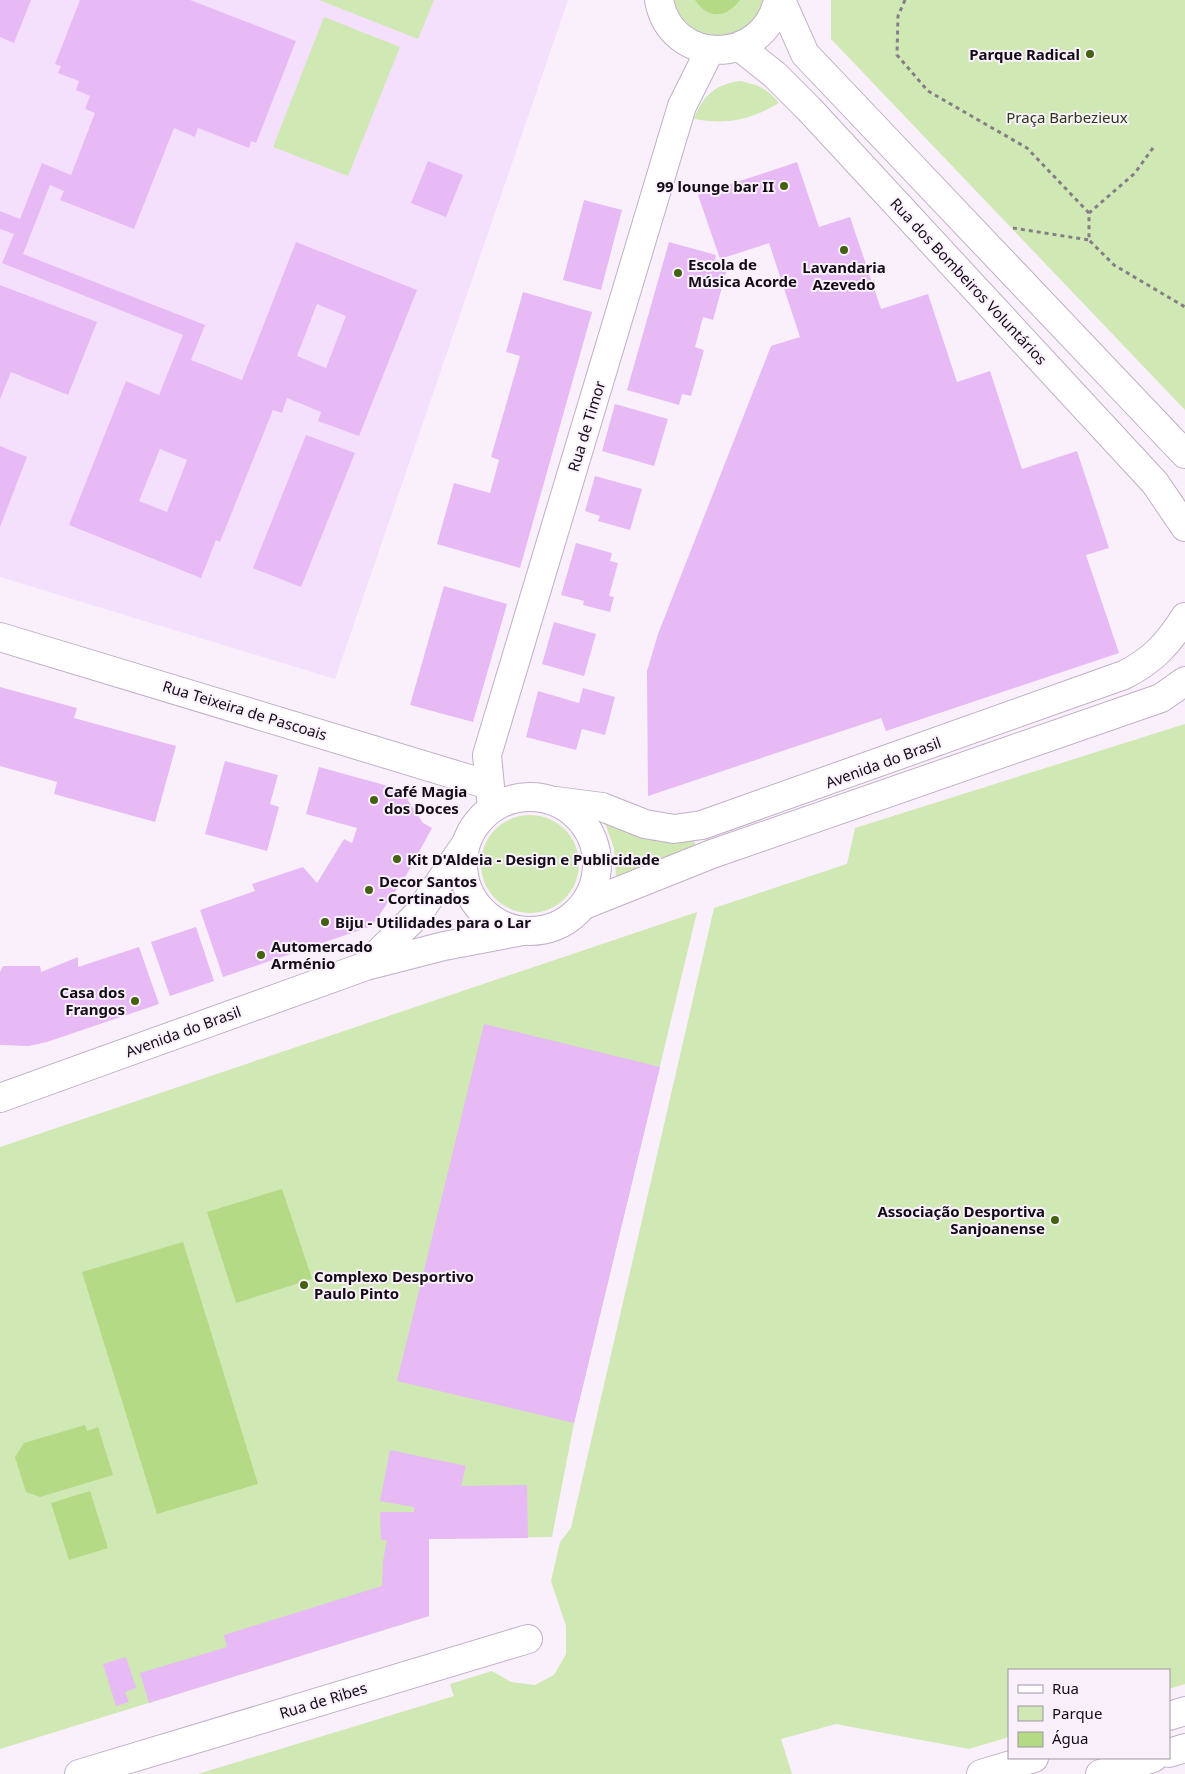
<svg xmlns="http://www.w3.org/2000/svg" width="1185" height="1774" font-family="'Noto Sans',sans-serif">
	<style>
		.built { fill: #f4e0fc }
		.green { fill: #d0e8b3 }
		.water { fill: #b5da85 }
		.building { fill: #e7baf6; fill-rule: evenodd }
		.lines { fill: none; stroke-linecap: round; stroke-linejoin: round }
		.street-casing { stroke: #c2aec9; stroke-width: 30 }
		.secondary-casing { stroke: #c2aec9; stroke-width: 30 }
		.path { stroke: #857d88; stroke-width: 3; stroke-dasharray: 4 4; stroke-linecap: butt }
		.street { stroke: #fff; stroke-width: 28 }
		.secondary { stroke: #fff; stroke-width: 28 }
		.poi-dot { fill: #446011; stroke: #f9f0fc; stroke-width: 2 }
		.labels { text-anchor: middle; dominant-baseline: central; stroke-width: 4; stroke-linejoin: round; paint-order: stroke }
		.poi-label { font-size: 15px; font-weight: bold; fill: #130c15; stroke: #f9f0fc; text-anchor: start }
		.park-label { font-size: 15px; fill: #2b3916; stroke: #f9f0fc }
		.street-label { font-size: 15px; fill: #130c15; stroke: #f9f0fc }
	</style>
	<rect width="100%" height="100%" fill="#f9f0fc"/>
	<path class="built" d="M0,0h568l-233,679 -335,-102z"/>
	<g class="green">
		<path d="M319,0h115l-16,39z"/>
		<path d="M672,0h92c-2,6 -4,13 -8,18 -15,21 -48,25 -67,9 -9,-8 -13,-17 -17,-27z"/>
		<path d="M831,0h354v410l-354,-371z"/>
		<path d="M324,17l76,30 -52,129 -75,-29z"/>
		<path d="M740,81c17,3 28,8 39,22 -29,17 -51,22 -85,16 8,-23 22,-35 46,-38z"/>
		<path d="M1185,724v960l-16,5v-19h-160v67l-40,12 -133,-25 -55,15 11,35h-594l256,-78 -4,-12 42,-13 19,11 24,3 19,-10 12,-21v-28l-15,-45 9,-39 11,-14 143,-620 133,-44 8,-36z"/>
		<circle cx="530" cy="864" r="49"/>
		<path d="M605,823c31,12 55,20 89,18l3,9 -81,26 -2,-28z"/>
		<path d="M697,912l-123,511 -22,114 -123,2v77l-429,133v-602z"/>
	</g>
	<g class="water">
		<path d="M695,0h45c-13,18 -32,20 -45,0z"/>
		<path d="M282,1189l30,90 -76,24 -29,-91z"/>
		<path d="M183,1242l75,242 -101,30 -75,-242z"/>
		<path d="M85,1425l2,6 11,-4 15,48 -73,22 -14,-5 -11,-35 9,-14z"/>
		<path d="M90,1491l18,57 -39,12 -18,-57z"/>
	</g>
	<g class="building">
		<path d="M0,0h31l-17,43 -14,-6z"/>
		<path d="M80,0h110l106,41 -40,102 -5,-2 -2,7 -51,-20 -3,9 -21,-9 -40,101 -74,-29 4,-9 -14,-6 -27,69 182,71 -14,35 51,20 54,-138 121,48 -58,146 -41,-15 3,-9 -34,-14 -5,15 -9,-3 -53,132 -4,-2 -15,38 -132,-53 57,-144 33,14 24,-60 -181,-72 12,-29 -14,-5v-18l20,8 22,-56 29,12 24,-62 -10,-4 5,-13 -14,-6 3,-9 -21,-8 3,-7 -6,-2zM317,304l29,12 -20,52 -29,-12zM160,449l27,11 -20,52 -28,-11z"/>
		<path d="M428,161l35,14 -17,42 -35,-14z"/>
		<path d="M797,162l22,65 31,-10 31,92 47,-15 29,88 33,-11 32,98 55,-18 32,97 -23,7 33,98 -233,78 -5,-13 -233,78 -1,-125 11,-37 113,-288 29,-9 -31,-94 -49,16 -22,-64z"/>
		<path d="M584,200l38,10 -21,80 -38,-10z"/>
		<path d="M669,242l47,13 -1,4 5,2 -2,6 9,2 -14,51 -10,-3 -8,30 9,3 -13,46 -9,-2 -3,11 -52,-15z"/>
		<path d="M0,285l97,37 -29,73 -57,-23 -11,27z"/>
		<path d="M523,292l69,20 -72,256 -83,-24 17,-61 36,10 9,-33 -8,-3 29,-101 -14,-4z"/>
		<path d="M615,404l53,15 -14,47 -52,-15z"/>
		<path d="M306,435l49,18 -54,134 -48,-19z"/>
		<path d="M0,446l27,11 -27,70z"/>
		<path d="M595,476l47,13 -12,41 -32,-9 2,-5 -15,-5z"/>
		<path d="M576,543l36,10 -2,8 8,2 -9,33 5,1 -4,15 -27,-7 1,-4 -23,-6z"/>
		<path d="M444,586l63,18 -34,118 -63,-17z"/>
		<path d="M554,622l42,12 -12,42 -42,-12z"/>
		<path d="M0,687l77,21 -3,10 102,28 -21,76 -101,-28 3,-12 -57,-16z"/>
		<path d="M583,688l32,9 -10,38 -23,-6 -6,21 -50,-13 12,-46 41,12z"/>
		<path d="M225,761l53,14 -8,29 9,3 -12,44 -62,-17z"/>
		<path d="M319,767l91,25 -2,8 15,23 9,5 -25,46 -35,52 -149,51 -23,-67 55,-19 -3,-7 51,-17 14,16 27,-44 8,4 5,-15 -51,-14z"/>
		<path d="M196,927l18,54 -44,15 -19,-54z"/>
		<path d="M139,947l20,57 -112,38 -18,4 -29,-1v-73l3,-6h37l1,6 37,-15v10z"/>
		<path d="M484,1024l176,43 -86,356 -177,-42z"/>
		<path d="M390,1450l76,16 -5,20 66,-1 1,53 -99,1v77l-280,87 -9,-30 87,-26 -3,-12 158,-49 1,-25 4,-21h-6l-1,-28h34v-5l-34,-6z"/>
		<path d="M126,1657l10,31 -11,4 4,10 -13,4 -13,-42z"/>
	</g>
	<g class="lines">
		<defs>
			<g id="street">
				<path d="M0,637l489,148"/>
				<circle cx="530" cy="864" r="67"/>
				<path d="M556,801l46,6 43,17 29,5 28,-4 422,-150c28,-14 44,-31 61,-58"/>
				<path d="M492,808l-5,-53 195,-649 28,-56"/>
				<path d="M584,905l128,-51 449,-156 24,-17"/>
				<path d="M366,965l52,-51 47,-69"/>
				<path d="M0,1098l366,-132 78,-20 79,-15"/>
				<path d="M79,1774l449,-135"/>
			</g>
			<g id="secondary">
				<path d="M659,0c12,67 105,66 119,0"/>
				<path d="M781,0l24,54 380,400"/>
				<path d="M740,47l35,28 34,34 346,374 30,44"/>
				<path d="M1169,1716l16,-5"/>
				<path d="M1169,1753l16,-5"/>
				<path d="M981,1774l53,-16"/>
				<path d="M1100,1774l53,-16"/>
			</g>
		</defs>
		<use href="#street" class="street-casing"/>
		<use href="#secondary" class="secondary-casing"/>
		<g class="path">
			<path d="M905,0l-7,16 -1,39 31,36 99,57 62,65"/>
			<path d="M1153,148l-18,25 -46,40v27l25,25 71,42"/>
			<path d="M1013,228l76,12"/>
		</g>
		<use href="#street" class="street"/>
		<use href="#secondary" class="secondary"/>
	</g>
	<g class="poi-dot">
		<circle cx="1090" cy="54" r="5"/>
		<circle cx="784" cy="186" r="5"/>
		<circle cx="844" cy="250" r="5"/>
		<circle cx="678" cy="273" r="5"/>
		<circle cx="374" cy="800" r="5"/>
		<circle cx="397" cy="859" r="5"/>
		<circle cx="369" cy="890" r="5"/>
		<circle cx="325" cy="922" r="5"/>
		<circle cx="261" cy="955" r="5"/>
		<circle cx="135" cy="1001" r="5"/>
		<circle cx="1055" cy="1220" r="5"/>
		<circle cx="304" cy="1285" r="5"/>
	</g>
	<g class="labels">
		<g class="poi-label">
			<text x="1080" y="54" text-anchor="end">Parque Radical</text>
			<text x="774" y="186" text-anchor="end">99 lounge bar II</text>
			<text x="688" y="264">Escola de<tspan x="688" dy="17">Música Acorde</tspan></text>
			<text x="844" y="267" text-anchor="middle">Lavandaria<tspan x="844" dy="17">Azevedo</tspan></text>
			<text x="384" y="791">Café Magia<tspan x="384" dy="17">dos Doces</tspan></text>
			<text x="407" y="859">Kit D'Aldeia - Design e Publicidade</text>
			<text x="379" y="881">Decor Santos<tspan x="379" dy="17">- Cortinados</tspan></text>
			<text x="335" y="922">Biju - Utilidades para o Lar</text>
			<text x="271" y="946">Automercado<tspan x="271" dy="17">Arménio</tspan></text>
			<text x="125" y="992" text-anchor="end">Casa dos<tspan x="125" dy="17">Frangos</tspan></text>
			<text x="1045" y="1211" text-anchor="end">Associação Desportiva<tspan x="1045" dy="17">Sanjoanense</tspan></text>
			<text x="314" y="1276">Complexo Desportivo<tspan x="314" dy="17">Paulo Pinto</tspan></text>
		</g>
		<g class="park-label">
			<text x="1067" y="117">Praça Barbezieux</text>
		</g>
		<g class="street-label">
			<text transform="translate(969 281) rotate(47)">Rua dos Bombeiros Voluntários</text>
			<text transform="translate(586 426) rotate(-73)">Rua de Timor</text>
			<text transform="translate(245 710) rotate(17)">Rua Teixeira de Pascoais</text>
			<text transform="translate(883 762) rotate(-20)">Avenida do Brasil</text>
			<text transform="translate(183 1031) rotate(-20)">Avenida do Brasil</text>
			<text transform="translate(323 1700) rotate(-17)">Rua de Ribes</text>
		</g>
	</g>
	<rect x="1008" y="1669" width="162" height="90" fill="#f9f0fc" stroke="#9d95a0"/>
	<rect x="1018" y="1685" width="25" height="8" fill="#ffffff" stroke="#9d95a0"/>
	<text x="1052" y="1694" font-size="15" fill="#130c15">Rua</text>
	<rect x="1018" y="1706" width="25" height="15" fill="#d0e8b3" stroke="#9d95a0"/>
	<text x="1052" y="1719" font-size="15" fill="#130c15">Parque</text>
	<rect x="1018" y="1732" width="25" height="15" fill="#b5da85" stroke="#9d95a0"/>
	<text x="1052" y="1744" font-size="15" fill="#130c15">Água</text>
</svg>
